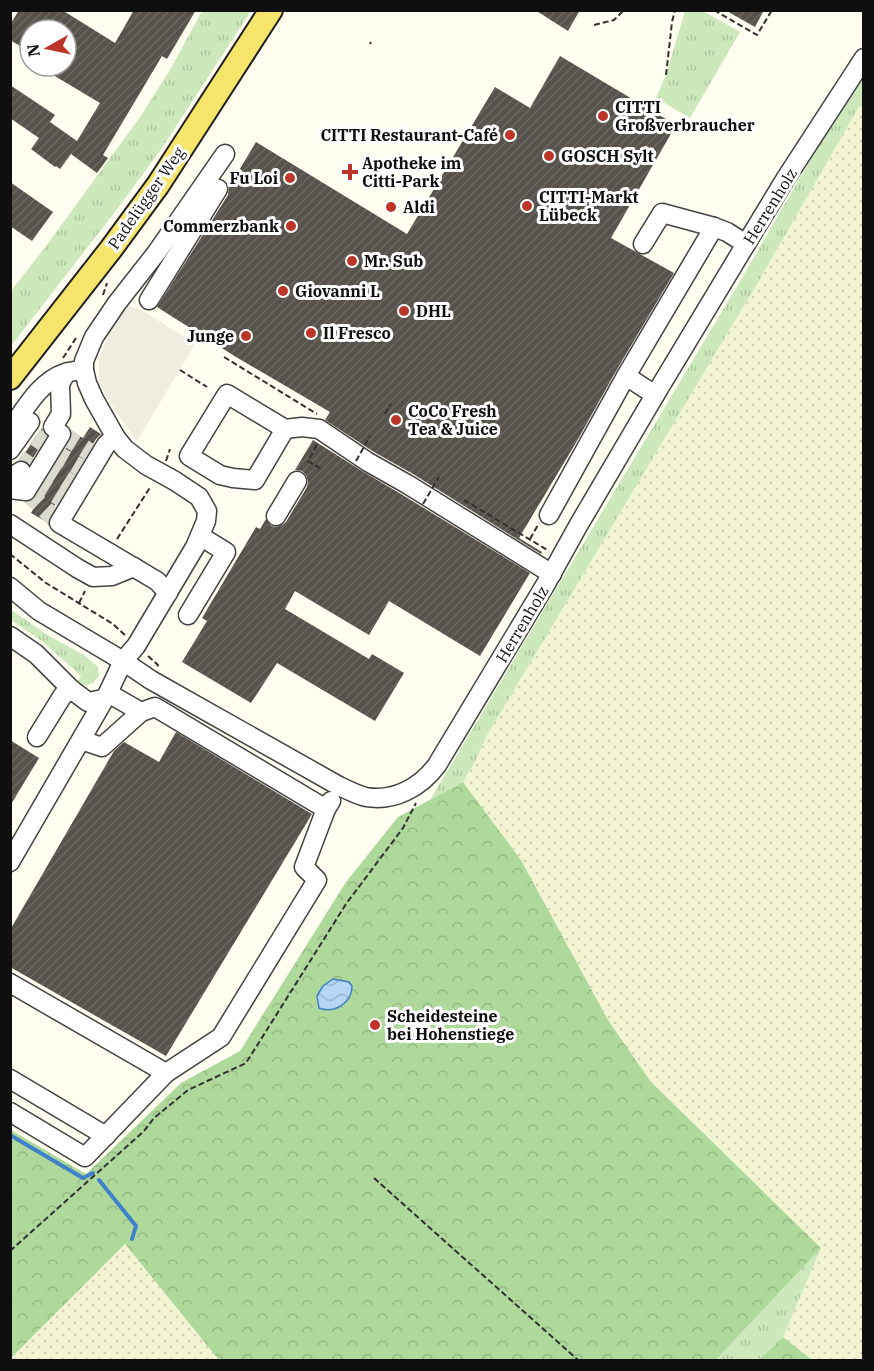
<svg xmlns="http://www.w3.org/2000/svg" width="874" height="1371" font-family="'IBM Plex Serif',serif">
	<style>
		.farmland { fill: url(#farmland-dots) }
		.grass { fill: url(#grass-tufts) }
		.forest { fill: url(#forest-crowns) }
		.plaza { fill: #efede0 }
		.water { fill: url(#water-waves); stroke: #3f82cb; stroke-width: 1.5 }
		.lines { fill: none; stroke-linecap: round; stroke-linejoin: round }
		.stream { stroke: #3f82cb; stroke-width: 4 }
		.building { fill: url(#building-hatch) }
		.minor-tunnel { stroke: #dbdacf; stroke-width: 18; stroke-dasharray: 18 9; stroke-linecap: butt }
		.minor-casing { stroke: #424242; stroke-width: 21 }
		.major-casing { stroke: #202020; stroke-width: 26 }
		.path { stroke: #313131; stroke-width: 2; stroke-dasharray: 6 3; stroke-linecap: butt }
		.minor { stroke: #fff; stroke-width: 18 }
		.major { stroke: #f6e56a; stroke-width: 22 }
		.path-bridge { stroke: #313131; stroke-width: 2; stroke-dasharray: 6 3; stroke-linecap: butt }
		.poi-dot { fill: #bd3429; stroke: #fff; stroke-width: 2 }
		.labels { text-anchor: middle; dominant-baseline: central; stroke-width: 6; stroke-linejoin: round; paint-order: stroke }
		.poi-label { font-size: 16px; font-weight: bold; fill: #0f0f0f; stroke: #fff; text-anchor: start }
		.street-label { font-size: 16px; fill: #0f0f0f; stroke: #fff }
	</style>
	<defs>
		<pattern id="farmland-dots" width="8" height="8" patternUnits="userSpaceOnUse" patternTransform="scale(1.5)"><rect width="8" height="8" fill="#f3f4d1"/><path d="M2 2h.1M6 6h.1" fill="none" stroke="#cfd0b2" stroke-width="1.8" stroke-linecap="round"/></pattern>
		<pattern id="grass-tufts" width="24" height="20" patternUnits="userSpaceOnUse" patternTransform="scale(1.5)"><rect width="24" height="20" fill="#cde9bb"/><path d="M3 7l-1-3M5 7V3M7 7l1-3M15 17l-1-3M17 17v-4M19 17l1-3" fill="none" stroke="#afc7a0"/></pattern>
		<pattern id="forest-crowns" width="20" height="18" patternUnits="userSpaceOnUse" patternTransform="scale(1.5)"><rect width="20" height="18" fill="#afd99a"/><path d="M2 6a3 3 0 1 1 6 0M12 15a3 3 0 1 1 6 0" fill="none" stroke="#95b984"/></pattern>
		<pattern id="water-waves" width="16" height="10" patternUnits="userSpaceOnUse" patternTransform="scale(1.5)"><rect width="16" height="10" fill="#b7d6f5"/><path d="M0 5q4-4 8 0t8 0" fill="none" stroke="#9cb6d1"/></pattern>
		<pattern id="building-hatch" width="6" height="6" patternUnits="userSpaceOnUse" patternTransform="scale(1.5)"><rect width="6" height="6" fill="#57524b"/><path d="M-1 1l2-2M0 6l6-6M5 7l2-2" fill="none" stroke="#6a6661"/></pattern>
	</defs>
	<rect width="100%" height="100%" fill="#fffef1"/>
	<g class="farmland">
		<path d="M863,100v1260h-51l-29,-23 38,-89 -170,-166 -43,-62 -87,-160 -58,-78 12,-20 11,-25 271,-453z"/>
		<path d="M125,1244l94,116h-208v-2z"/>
	</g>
	<g class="grass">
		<path d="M202,11h49l-89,137 -47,64 -104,134v-55l35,-45 94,-129 31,-49z"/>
		<path d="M685,11h18l37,21 -50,86 -34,-20 10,-23z"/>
		<path d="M863,69v31l-106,184 -271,453 -11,25 -12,20 -33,18 309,-517z"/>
		<path d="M10,609l39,27 35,19 14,12 1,9c-7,9 -12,11 -23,7l5,-7 -38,-34 -32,-22z"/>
		<path d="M821,1248l-38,89 -24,23h-43z"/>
	</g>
	<g class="forest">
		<path d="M463,782l58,78 87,160 43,62 170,166 -105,112h-497l-94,-116 -114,114v-228l75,44 95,-91 59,-32 106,-169 52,-65z"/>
		<path d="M783,1337l29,23h-53z"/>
	</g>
	<path class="plaza" d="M128,305l12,4 55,35 -58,97 -21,-29 -17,-29v-25l15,-34z"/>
	<path class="water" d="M333,979l16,3 3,4c0,17 -18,28 -33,22l-2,-12 6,-10z"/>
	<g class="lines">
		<g class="stream">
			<path d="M10,1135l73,43 10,-5"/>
			<path d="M99,1180l37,46 -4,13"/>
		</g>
	</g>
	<g class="building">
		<path d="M19,10h43l53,33 19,-33h62l-29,49 -5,-3 -59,99 5,3 -11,15 -26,-19 -11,15 -4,-3 -1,1 -24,-18 8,-11 -29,-20v-33l45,30 -5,7 27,19 23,-38 -62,-37h28v-36h-36v11l-5,8 -15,-9v-15z"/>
		<path d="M535,10h45l-12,21z"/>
		<path d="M725,10h39l-9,17z"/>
		<path d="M560,56l116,69 -65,113 63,35 -58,98 -39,70 -58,97 23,14 -1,2 -128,-80 -39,-22 -49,-32 5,-8 -94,-55 -79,-50 71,-112 1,-8 27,-45 151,92 88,-147 35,21z"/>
		<path d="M10,182l43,30 -21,29 -22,-15z"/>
		<path d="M90,427l11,7 -5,5 -37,61h-1l-13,21 -14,-8 14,-23 -4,-2 30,-48 1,-9 11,7z"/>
		<path d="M42,428l1,5 4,3 -18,28 -3,-3 -6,-1z"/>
		<path d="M313,440l49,31 39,23 129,79 -50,83 -91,-55 -20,34 -74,-44 -10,18 84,50 3,-5 32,19 -29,48 -98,-58 -26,40 -69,-41 25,-41 -5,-3 54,-91 4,2 6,-10 5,7 5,1 6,-2 4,-3 21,-35 1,-6 -2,-6 -4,-4 -7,-1z"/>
		<path d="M176,732l136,82 -146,242 -156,-89v-37l104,-179 10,-9 35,20z"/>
		<path d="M10,740l29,18 -29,48z"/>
	</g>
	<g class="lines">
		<g class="minor-tunnel">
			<path d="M61,434l38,24"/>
			<path d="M51,451l39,22"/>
			<path d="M42,465l38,24"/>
			<path d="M21,471l32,-44"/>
			<path d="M33,480l38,24"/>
			<path d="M26,491l33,32"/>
		</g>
		<defs>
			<g id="minor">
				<path d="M643,244l19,-31 52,14 13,5 19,12"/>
				<path d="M149,300l69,-111"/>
				<path d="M626,376l29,19"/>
				<path d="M53,427l8,-13 -1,-30 6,-11"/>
				<path d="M285,429l-30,51 -22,-2 -13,-3 -31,-19 38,-62 58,35 17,-2 17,2 49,33 39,22 145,90"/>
				<path d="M10,430c15,-21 30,-49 55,-57 6,-2 13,-2 19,-3"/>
				<path d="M116,438l-7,4 -3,3 -47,78 98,58 11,12"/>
				<path d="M10,450l20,-28"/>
				<path d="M10,478l11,-7"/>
				<path d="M10,489l16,2 35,-57"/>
				<path d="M549,515l77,-139 88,-149"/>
				<path d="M276,516l21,-35"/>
				<path d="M10,524l67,44 16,9 19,-1 22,-9"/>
				<path d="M10,587l29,24 84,50 28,19 188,106c9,4 18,9 27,11 28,5 55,-10 71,-32l110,-183 31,-56 77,-131 91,-151 40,-66 78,-120"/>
				<path d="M188,615l38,-63 -26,-16"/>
				<path d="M10,636l26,18 36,36 16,12 15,-3"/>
				<path d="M108,693l33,19"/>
				<path d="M37,737l26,-42 9,-5"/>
				<path d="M81,740l21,7 39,-35 14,-5 171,102 5,-8"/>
				<path d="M10,862l98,-169 15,-32 13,-15 59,-99 11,-26 1,-10 -8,-14 -24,-16 -29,-16 -21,-16 -9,-11 -22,-39 -7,-16 -3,-13v-9l10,-24 23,-34 40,-51 68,-98"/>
				<path d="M10,983l156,90 55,-36 96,-157 -13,-13 22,-58"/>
				<path d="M10,1079l96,57"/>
				<path d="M10,1112l75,45 81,-84"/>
			</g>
			<path id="major" d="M10,378l101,-129 47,-64 113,-175"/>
		</defs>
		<use href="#minor" class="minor-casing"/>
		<use href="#major" class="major-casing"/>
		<g class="path">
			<path d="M714,10l43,25 15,-25"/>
			<path d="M594,25l20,-5 10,-10"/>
			<path d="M370,44l1,-2"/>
			<path d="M666,75l6,-53 3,-12"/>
			<path d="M103,295l4,-12"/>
			<path d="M224,357l93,57"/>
			<path d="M63,358l13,-20"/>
			<path d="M180,370l27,17"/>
			<path d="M385,414l6,-10"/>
			<path d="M317,445l-9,16 15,9"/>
			<path d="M166,461l4,-12"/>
			<path d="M464,500l85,51"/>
			<path d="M117,539l34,-53"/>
			<path d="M530,539l9,-16"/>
			<path d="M10,554l36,29 67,41 13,12"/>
			<path d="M79,603l6,-12"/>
			<path d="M148,656l10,9 -1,2"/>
			<path d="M374,1178l204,182"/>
			<path d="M10,1251l134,-120 10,-13 34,-28 58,-27 100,-159 57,-76 13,-25"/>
		</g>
		<use href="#minor" class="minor"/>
		<use href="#major" class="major"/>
		<g class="path-bridge">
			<path d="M356,461l14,-25"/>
			<path d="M423,504l16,-27"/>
		</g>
	</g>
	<g class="poi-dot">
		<circle cx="603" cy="116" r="6"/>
		<circle cx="510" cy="135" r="6"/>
		<circle cx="549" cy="156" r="6"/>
		<path d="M347 163h6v6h6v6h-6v6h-6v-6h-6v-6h6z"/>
		<circle cx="290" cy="178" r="6"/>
		<circle cx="527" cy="206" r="6"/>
		<circle cx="391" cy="207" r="6"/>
		<circle cx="291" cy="226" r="6"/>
		<circle cx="352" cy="261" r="6"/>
		<circle cx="283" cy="291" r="6"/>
		<circle cx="404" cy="311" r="6"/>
		<circle cx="311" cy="333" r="6"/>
		<circle cx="246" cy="336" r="6"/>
		<circle cx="396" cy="420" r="6"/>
		<circle cx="375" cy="1025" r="6"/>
	</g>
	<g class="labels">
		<g class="poi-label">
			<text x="615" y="107">CITTI<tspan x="615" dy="18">Großverbraucher</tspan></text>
			<text x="498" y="135" text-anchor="end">CITTI Restaurant-Café</text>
			<text x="561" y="156">GOSCH Sylt</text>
			<text x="362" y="163">Apotheke im<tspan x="362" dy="18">Citti-Park</tspan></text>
			<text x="278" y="178" text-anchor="end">Fu Loi</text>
			<text x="539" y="197">CITTI-Markt<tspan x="539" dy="18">Lübeck</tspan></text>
			<text x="403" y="207">Aldi</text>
			<text x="279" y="226" text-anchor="end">Commerzbank</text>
			<text x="364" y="261">Mr. Sub</text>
			<text x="295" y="291">Giovanni L</text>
			<text x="416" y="311">DHL</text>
			<text x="323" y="333">Il Fresco</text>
			<text x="234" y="336" text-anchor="end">Junge</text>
			<text x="408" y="411">CoCo Fresh<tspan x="408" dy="18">Tea &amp; Juice</tspan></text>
			<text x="387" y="1016">Scheidesteine<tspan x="387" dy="18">bei Hohenstiege</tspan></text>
		</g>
		<g class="street-label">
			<text transform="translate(146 198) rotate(-55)">Padelügger Weg</text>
			<text transform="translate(770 206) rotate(-58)">Herrenholz</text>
			<text transform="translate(522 624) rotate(-59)">Herrenholz</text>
		</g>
	</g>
	<rect width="874" height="1371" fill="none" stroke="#0f0f0f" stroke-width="24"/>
	<g transform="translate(48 48) rotate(261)"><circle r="28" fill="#ffffff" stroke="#9f9f9f" stroke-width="1.5"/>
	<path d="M0-4.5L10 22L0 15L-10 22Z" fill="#bd3429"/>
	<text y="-9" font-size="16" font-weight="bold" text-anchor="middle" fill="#0f0f0f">N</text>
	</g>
</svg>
